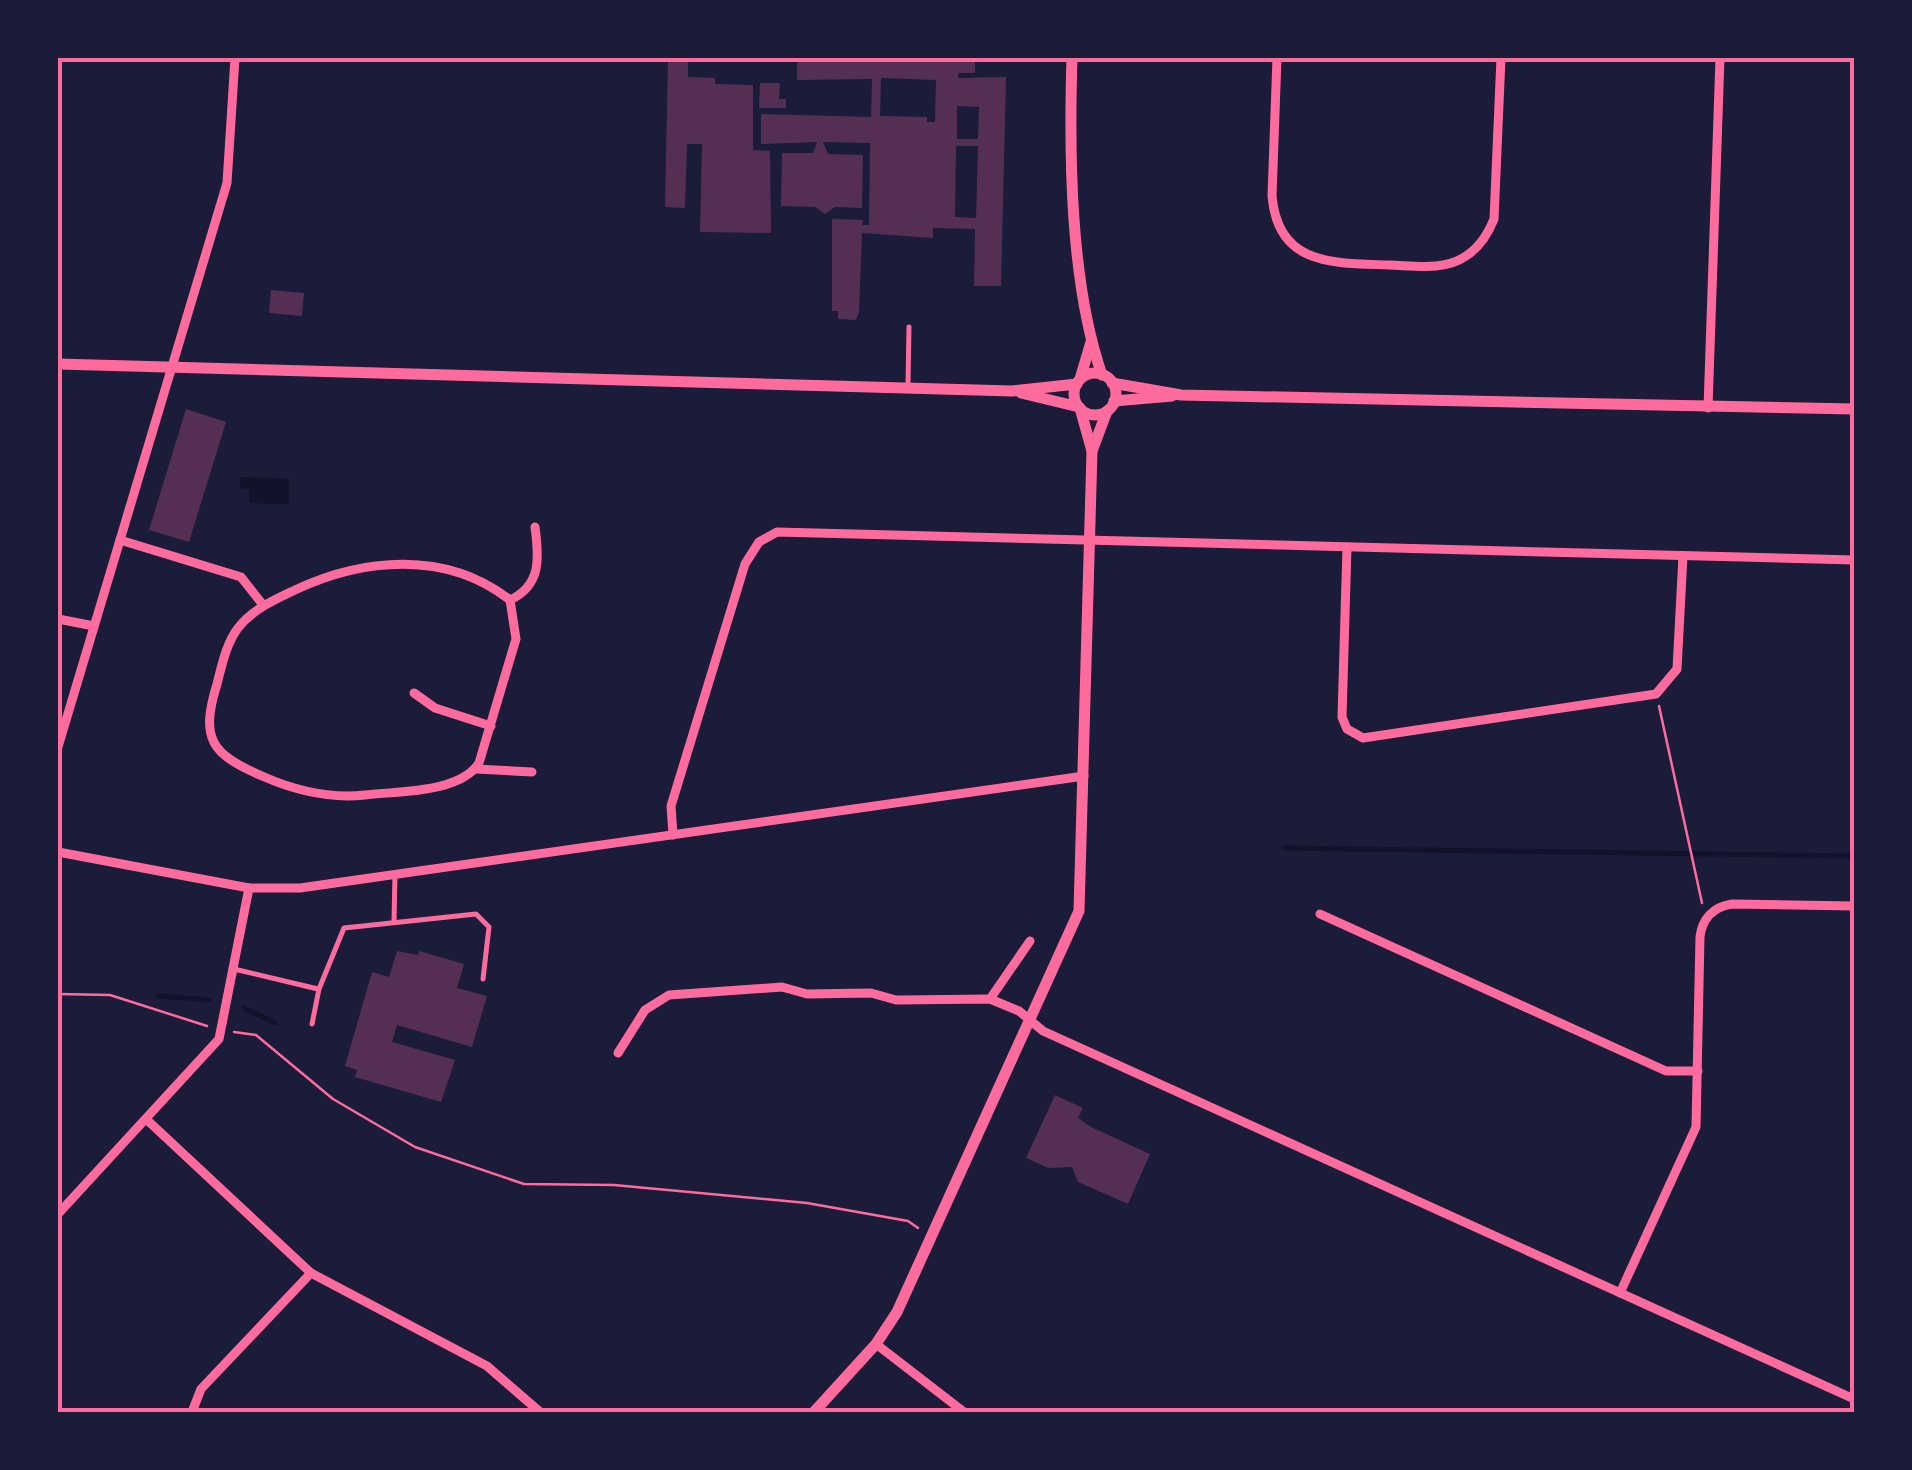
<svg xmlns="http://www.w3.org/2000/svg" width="1912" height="1470" font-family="'Libre Baskerville',serif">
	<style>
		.water { fill: #12122b }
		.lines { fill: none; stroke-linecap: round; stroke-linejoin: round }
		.stream { stroke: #12122b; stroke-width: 5 }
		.building { fill: #542f53; fill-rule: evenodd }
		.path { stroke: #ff6b9d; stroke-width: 2.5 }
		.service { stroke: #ff6b9d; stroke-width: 5 }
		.minor { stroke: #ff6b9d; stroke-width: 9 }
		.tertiary { stroke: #ff6b9d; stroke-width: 11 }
		.neatline { fill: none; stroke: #ff6b9d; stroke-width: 4 }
	</style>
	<rect width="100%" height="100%" fill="#1b1b3a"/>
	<path class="water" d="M240,477l49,2v25l-40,-1v-14l-9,-1z"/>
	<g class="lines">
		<g class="stream">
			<path d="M1285,848l569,8"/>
			<path d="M158,996l51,4"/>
			<path d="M244,1008l31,15"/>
		</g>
	</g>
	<g class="building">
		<path d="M668,58h20v19l27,1v6l38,1v65l17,1 1,82 -71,-1 2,-88h-15l-2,64 -20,-1z"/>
		<path d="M797,58h178v15h-17v5l48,-1 -5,209h-27l1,-57 -42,-1v10l-71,-5 -3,79 -3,8 -18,-1v-8h-6v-92l31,1 -1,5h7l1,-82 -47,-1 5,12 35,1 -1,53 -27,-1 -10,7 -10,-7 -34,-1 1,-53h31l4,-11 -56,2v-30l110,3 1,-38 -75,1zM881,78l55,2 -1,42h-8v-5l-47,-1zM957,106l22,1 -1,32h-21zM956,146h22l-2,72 -21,-1z"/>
		<path d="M760,83h20l-1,16h7v9h-27z"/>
		<path d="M271,290l33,3 -2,23 -33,-3z"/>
		<path d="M186,409l40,13 -37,120 -40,-12z"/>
		<path d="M397,951l21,4 1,-4 45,13 -7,24 30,8 -15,51 -75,-22 -5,17 63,18 -14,42 -86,-25 2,-7 -12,-4 27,-94 17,5z"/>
		<path d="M1055,1095l28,13 -5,10 13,9 59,27 -22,50 -50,-22 -6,-15 -24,1 -22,-10z"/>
	</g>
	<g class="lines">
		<g class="path">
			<path d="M1659,706l43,197"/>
			<path d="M58,994l52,1 97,31"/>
			<path d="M234,1032l22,3 77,64 82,48 109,37 90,1 193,18 101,18 10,7"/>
		</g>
		<g class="service">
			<path d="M908,385l1,-58"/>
			<path d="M394,921l1,-47"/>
			<path d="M234,969l84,20"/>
			<path d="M312,1024l7,-35 25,-61 132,-14 13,13 -6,52"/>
		</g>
		<g class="minor">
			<path d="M1277,58l-5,138c6,71 63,67 118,69 26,1 54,6 76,-9 14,-9 22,-22 28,-37l7,-161"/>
			<path d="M1708,408l12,-350"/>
			<path d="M120,540l121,37 22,28"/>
			<path d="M1347,547l-5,170 5,12 16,9 293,-44 21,-25 6,-113"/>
			<path d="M510,600l6,39 -37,124c-19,30 -81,28 -114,32 -36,4 -69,-4 -103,-19 -51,-22 -62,-37 -45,-92 5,-19 9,-40 21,-56 15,-19 36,-28 57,-38 68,-32 151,-40 215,10 32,-15 29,-43 25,-73"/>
			<path d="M58,619l36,7"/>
			<path d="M414,693l21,15 56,18"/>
			<path d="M58,747l169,-564 8,-125"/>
			<path d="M476,769l56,3"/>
			<path d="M673,835l-2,-29 74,-242 14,-22 18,-10 1077,28"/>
			<path d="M58,852l191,36h51l784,-112"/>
			<path d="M1320,914l346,157h32"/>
			<path d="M990,999l40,-58"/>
			<path d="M618,1053l27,-43 24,-15 113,-8 25,7 64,-1 25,7 94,-1 29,12 24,20 811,368"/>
			<path d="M146,1119l165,154 176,93 53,46"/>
			<path d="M58,1214l161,-175 30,-151"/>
			<path d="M1620,1293l76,-166 4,-190c2,-18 13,-30 32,-33l122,2"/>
			<path d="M876,1344l88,68"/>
			<path d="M192,1412l9,-23 110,-116"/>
		</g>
		<g class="tertiary">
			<path d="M1072,58c-3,96 -2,225 30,317"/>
			<path d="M58,364l954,27 65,-7"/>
			<circle cx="1095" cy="394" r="21"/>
			<path d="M1080,379l11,-37"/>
			<path d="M1112,383l69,12 673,14"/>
			<path d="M1021,393l58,14"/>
			<path d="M1114,401l58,-5"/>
			<path d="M1080,408l12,43"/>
			<path d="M814,1412l62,-68 21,-32 182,-401 13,-460 15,-40"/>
		</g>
	</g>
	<rect width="1912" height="1470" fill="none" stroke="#1b1b3a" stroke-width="120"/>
	<rect x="60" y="60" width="1792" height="1350" class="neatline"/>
</svg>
